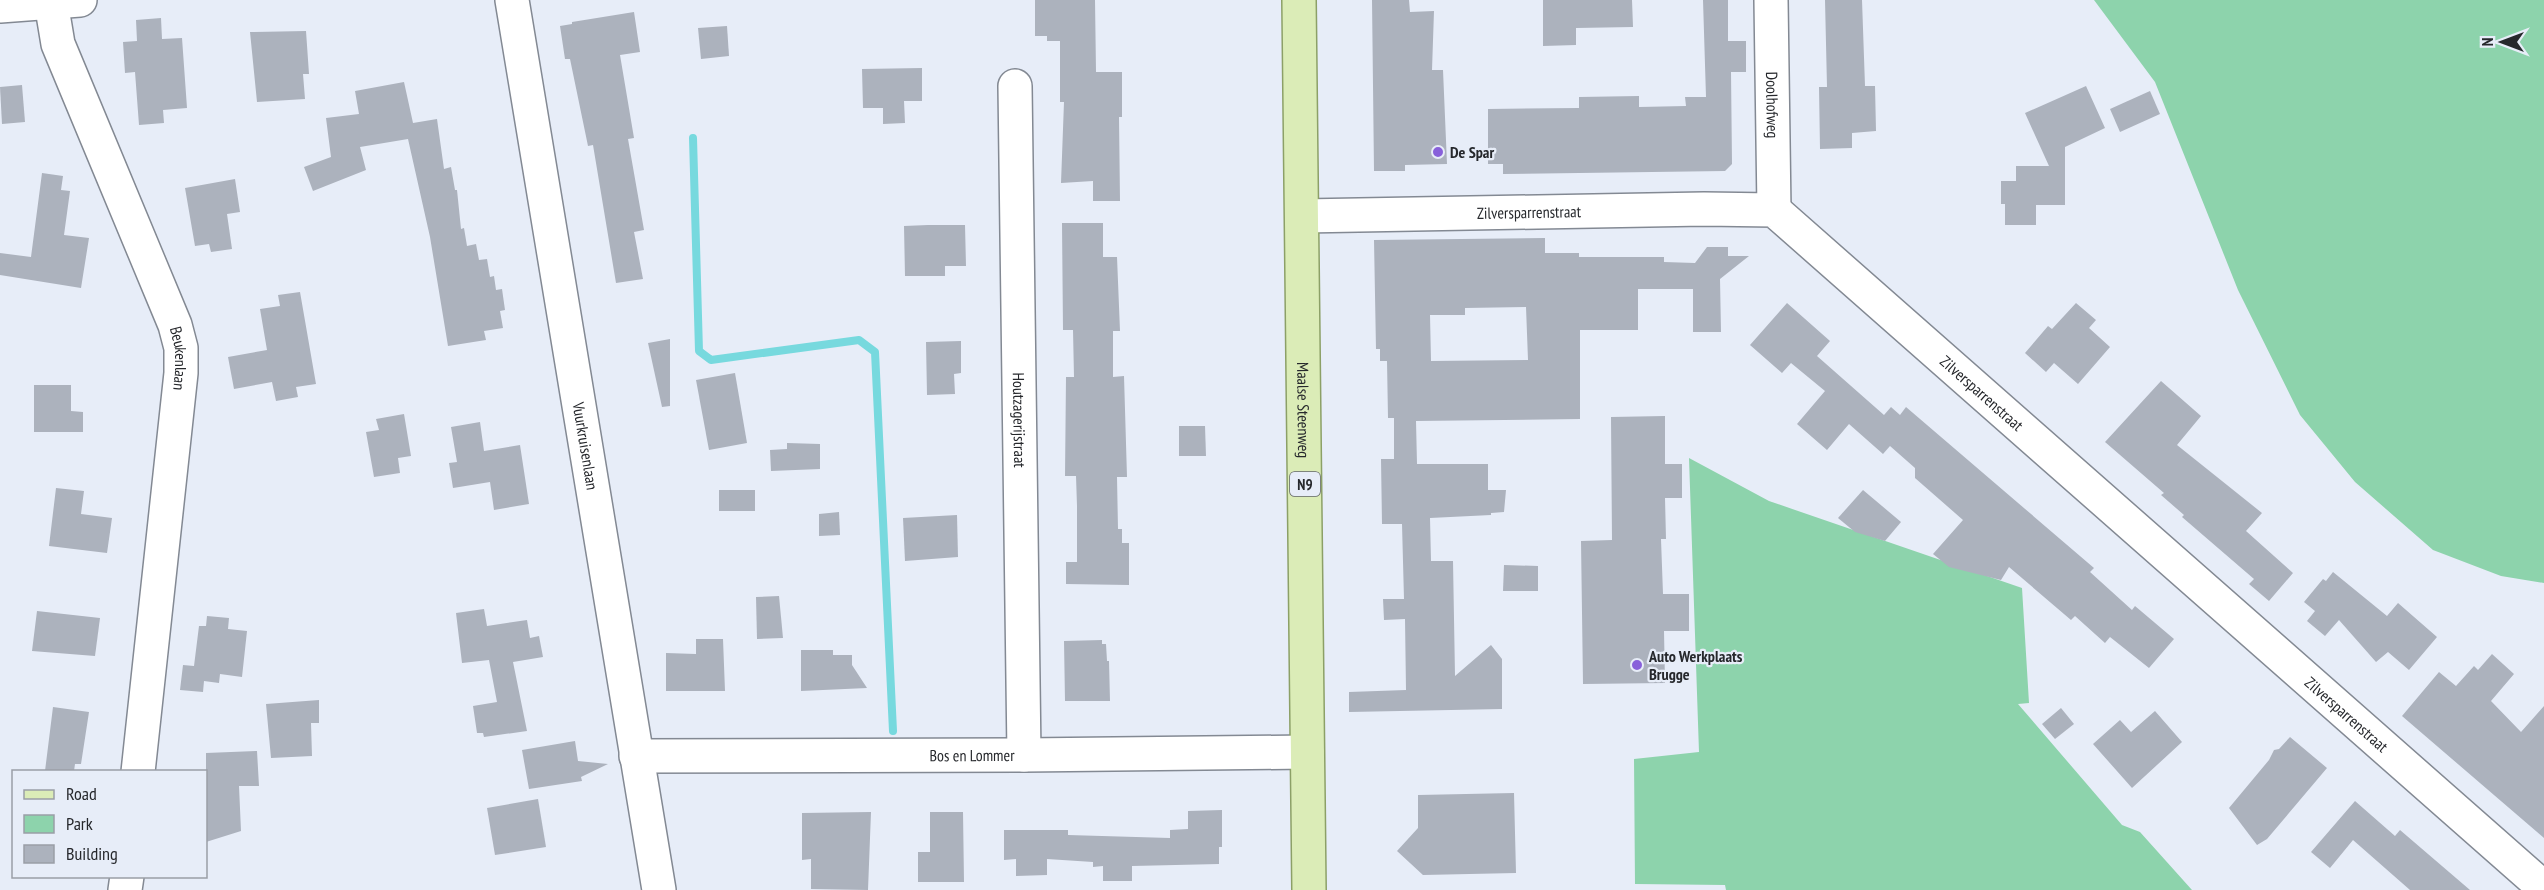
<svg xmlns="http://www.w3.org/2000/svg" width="2544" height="890" font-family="'PT Sans Narrow',sans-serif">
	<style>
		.green { fill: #8dd3ac }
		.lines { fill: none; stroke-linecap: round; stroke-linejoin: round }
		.stream { stroke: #77d9de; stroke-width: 8 }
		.building { fill: #acb2bd; fill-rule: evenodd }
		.minor-casing { stroke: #838993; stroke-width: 36 }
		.major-casing { stroke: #8ca067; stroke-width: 36 }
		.minor { stroke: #fff; stroke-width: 33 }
		.major { stroke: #dbecb7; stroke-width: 33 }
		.poi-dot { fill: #8860da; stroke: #e7edf8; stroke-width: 2 }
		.labels { text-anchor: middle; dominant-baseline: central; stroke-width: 4.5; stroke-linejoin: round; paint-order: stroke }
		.shield { fill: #e7edf8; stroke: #606369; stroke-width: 1.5 }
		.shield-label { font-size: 15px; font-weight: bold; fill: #26282c }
		.street-label { font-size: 16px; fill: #26282c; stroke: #e7edf8 }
		.poi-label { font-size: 16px; font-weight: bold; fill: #26282c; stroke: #e7edf8; text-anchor: start }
	</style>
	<rect width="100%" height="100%" fill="#e7edf8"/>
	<g class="green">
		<path d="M2094,0h450v583l-43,-7 -68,-26 -78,-68 -55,-67 -62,-125 -83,-208z"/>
		<path d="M1689,458l80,43 253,87 7,115 -11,1 104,121 18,7 52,58h-466l-1,-5 -90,-1 -1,-125 65,-7z"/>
	</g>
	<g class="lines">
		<path class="stream" d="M693,138l6,213 12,9 148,-20 16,12 18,379"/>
	</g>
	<g class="building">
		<path d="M1035,0h60l1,72h26v45h-3l1,84h-27v-20l-32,2 3,-81h-4v-61h-13v-5h-12z"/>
		<path d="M1372,0h37l1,12 24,-1 -2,59h11l4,94 -42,1v6h-31z"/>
		<path d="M1543,0h89l1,27 -57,1v17l-33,1z"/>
		<path d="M1703,0h25v41h18v31h-15l1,92 -7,7 -222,3v-10h-15v-55l91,-1v-11l60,-1v11l47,-1 -1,-9h21z"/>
		<path d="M1825,0h37l3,86h10l1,45 -24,2v15l-32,1 -1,-62h8z"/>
		<path d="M634,12l6,40 -20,3 14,83 -6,1 16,91 -10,2 9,47 -27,4 -23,-138 -5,1 -18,-87h-5l-5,-33 12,-2v-2z"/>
		<path d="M161,18l1,21 20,-1 5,70 -24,2 1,13 -25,2 -4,-53 -10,1 -2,-31 14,-1 -1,-21z"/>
		<path d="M727,26l2,30 -28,3 -3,-31z"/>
		<path d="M306,31l3,43h-6l2,25 -48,3 -7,-70z"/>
		<path d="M922,68v33h-18l1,22 -22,1v-16h-20l-1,-39z"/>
		<path d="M404,82l9,41 24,-4 7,50 7,-2 4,23h2l4,39 3,-1 3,18 9,-2 3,16 8,-1 3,18 4,-1 2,14 6,-1 3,21 -5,1 3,17 -19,3 2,9 -38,6 -18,-109 -22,-98 -48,8 6,23 -53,21 -9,-24 27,-10 -5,-39 33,-4 -4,-23z"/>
		<path d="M22,85l3,37 -23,2 -2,-37z"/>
		<path d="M2086,86l19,42 -40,19v58h-29v20h-31v-21h-4v-23h15v-15h33l-24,-53z"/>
		<path d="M2150,91l10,23 -40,18 -10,-23z"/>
		<path d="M42,173l21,3 -2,14 9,1 -6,44 25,3 -8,50 -81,-13v-22l31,4z"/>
		<path d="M235,179l5,33 -13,2 5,35 -21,3 -2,-8 -14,2 -10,-58z"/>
		<path d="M1062,223h41v34h14l3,74h-7v46l11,-1 3,101h-10l1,52h4v14h7v42l-63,-1v-22h11v-56l-1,-30h-11l1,-99h8l-1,-47h-10z"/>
		<path d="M928,225h37l1,41h-21v10h-40l-1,-50z"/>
		<path d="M1545,238v15h34v4h85v5l31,1 12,-16h21v9h21l-29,23 1,53h-28v-43h-55v41h-58v89l-164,2 1,43h71v26h18l-2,22 -13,1v2l-61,3 1,43h22l2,115 36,-31 11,14v50l-153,3v-20l57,-2 -1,-71 -21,1 -1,-21h21l-2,-75h-20l-1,-65h13v-41h-6l-1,-57h-7v-12h-4l-2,-109zM1526,307l2,53 -97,1 -1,-46h35v-7z"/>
		<path d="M300,292l16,92 -20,3 2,10 -22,4 -4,-19 -38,7 -6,-32 39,-7 -7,-41 20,-3 -2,-11z"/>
		<path d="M1787,303l43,38 -13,15 67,59 7,-8 9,8 6,-8 188,161 -4,4 42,38 3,-4 39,33 -25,29 -39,-31 -5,6 -30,-27 -4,4 -62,-53 -8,13 -52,-13 -16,-13 30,-34 -48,-42v-10l-25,-22 -7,8 -34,-30 -22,26 -30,-26 28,-33 -34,-28 -9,10 -32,-28z"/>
		<path d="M2076,303l20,17 -7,8 21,19 -32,37 -24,-21 -8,9 -21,-19 23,-27 4,3z"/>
		<path d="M670,339v67l-8,1 -14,-64z"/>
		<path d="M961,341v32l-7,1 1,20 -28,1 -1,-53z"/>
		<path d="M735,373l12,70 -38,7 -13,-70z"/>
		<path d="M2161,381l40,35 -24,29 85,68 -16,18 47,42 -24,28 -20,-17 5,-5 -72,-62 2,-2 -23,-20 3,-2 -59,-51z"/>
		<path d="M34,385h37v26l12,1v20h-49z"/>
		<path d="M404,414l7,42 -13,2 2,15 -26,4 -8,-45 13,-2 -3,-11z"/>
		<path d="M1665,416v48h17v34h-17l1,41h-5l2,55h26v37h-25l1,52 -82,1 -2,-143 31,-1 -1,-123z"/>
		<path d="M480,422l4,29 36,-6 9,59 -35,6 -4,-28 -37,6 -4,-25 8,-1 -6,-35z"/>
		<path d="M1179,426h26l1,30h-27z"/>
		<path d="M787,443l33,1v25l-49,2 -1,-21 17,-1z"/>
		<path d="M56,488l28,3 -3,23 31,4 -5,35 -58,-7z"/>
		<rect x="719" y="490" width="36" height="21"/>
		<path d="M1863,490l38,32 -16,19 -30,-9 -17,-14z"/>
		<path d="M839,512l1,23 -21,1v-22z"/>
		<path d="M957,515l1,42 -53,4 -2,-43z"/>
		<path d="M1504,565l34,1v25h-35z"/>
		<path d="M2333,572l54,44 11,-13 39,34 -28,33 -21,-18 -12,10 -37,-42 -14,16 -18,-15 8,-10 -11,-9 19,-23 3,2z"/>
		<path d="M779,596l4,42 -26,1 -1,-42z"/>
		<path d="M484,609l3,17 40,-6 3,18 9,-2 4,21 -30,5 14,69 -43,6 -1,-4h-6l-4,-27 24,-4 -8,-42 -27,3 -6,-50z"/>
		<path d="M37,611l63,7 -5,38 -63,-5z"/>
		<path d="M207,616l22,2 -1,11 19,2 -5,46 -22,-3 -1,9 -15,-2 -1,11 -23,-2 3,-25 11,1 5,-40h7z"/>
		<path d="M696,639h27l2,52h-59v-38l30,1z"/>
		<path d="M1102,640v4h4l1,17h2l1,40h-45l-1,-60z"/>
		<path d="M801,650h32v5h19v10l15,23 -66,3z"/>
		<path d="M2492,654l22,20 -23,27 30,31 23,-26v132l-142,-122 37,-44 17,14 18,-20 4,4z"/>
		<path d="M319,700v23h-8l1,33 -41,2 -5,-54z"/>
		<path d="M53,707l36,5 -8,52h-6l-1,7h-29z"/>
		<path d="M2061,708l13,16 -19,15 -13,-15z"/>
		<path d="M2155,711l27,31 -50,46 -39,-44 27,-24 11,12z"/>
		<path d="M2290,737l37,31 -60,71 -10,6 -28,-37 40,-48 5,-10 5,-1z"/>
		<path d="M575,741l3,20 30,3 -27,13 1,4 -53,8 -7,-39z"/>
		<path d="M257,751l2,35h-20l2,45 -35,11v-89z"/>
		<path d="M1514,793l2,80 -93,2 -26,-24 21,-23v-33z"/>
		<path d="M538,799l8,48 -51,8 -8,-47z"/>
		<path d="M2355,801l40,35 5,-6 70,60h-60l-57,-50 -23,28 -19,-16z"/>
		<path d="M1222,810v37h-3v17l-87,2v15h-29v-15l-10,1v-5l-46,-3v16l-31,1v-17l-12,1v-30h64v5l102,3v-8l18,-1v-18z"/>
		<path d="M871,812l-3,78 -57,-1v-30l-9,1v-47z"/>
		<path d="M930,812h33l1,70h-46v-30h12z"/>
	</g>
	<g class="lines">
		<defs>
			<g id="minor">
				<path id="s1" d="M512,0l147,890"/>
				<path id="s2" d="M1771,0l3,210"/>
				<path id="s3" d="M51,2l7,42 117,281 6,23v25l-43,399"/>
				<path d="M0,6l80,-6"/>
				<path id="s4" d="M1015,86l9,669"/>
				<path id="s5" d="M1303,216l401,-7 70,1 770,678"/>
				<path id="s6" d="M636,756l388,-1 283,-3"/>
				<path d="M125,890l2,-14"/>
			</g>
			<g id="major">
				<path id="s7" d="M1299,0l10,890"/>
			</g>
		</defs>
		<use href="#minor" class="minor-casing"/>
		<use href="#major" class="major-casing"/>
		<use href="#minor" class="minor"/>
		<use href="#major" class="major"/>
	</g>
	<g class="poi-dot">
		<circle cx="1438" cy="152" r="6"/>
		<circle cx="1637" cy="665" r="6"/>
	</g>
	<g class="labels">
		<rect class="shield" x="1290" y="472" width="30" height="24" rx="4.5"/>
		<g class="shield-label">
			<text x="1305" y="484">N9</text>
		</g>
		<g class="street-label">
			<text stroke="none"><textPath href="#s2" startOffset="105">Doolhofweg</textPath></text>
			<text stroke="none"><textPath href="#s5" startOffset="226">Zilversparrenstraat</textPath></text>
			<text stroke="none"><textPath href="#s3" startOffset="381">Beukenlaan</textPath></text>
			<text stroke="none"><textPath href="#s5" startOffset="748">Zilversparrenstraat</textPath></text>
			<text stroke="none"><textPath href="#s7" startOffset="410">Maalse Steenweg</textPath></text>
			<text stroke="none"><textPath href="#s4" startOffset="334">Houtzagerijstraat</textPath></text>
			<text stroke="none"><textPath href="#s1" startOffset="452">Vuurkruisenlaan</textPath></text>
			<text stroke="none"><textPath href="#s5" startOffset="1234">Zilversparrenstraat</textPath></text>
			<text stroke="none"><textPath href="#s6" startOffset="336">Bos en Lommer</textPath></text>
		</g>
		<g class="poi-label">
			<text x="1450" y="152">De Spar</text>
			<text x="1649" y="656">Auto Werkplaats<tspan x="1649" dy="18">Brugge</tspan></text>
		</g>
	</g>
	<rect x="12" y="770" width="195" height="108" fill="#e7edf8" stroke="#9a9ea6" stroke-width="1.5"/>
	<rect x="24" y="790" width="30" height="9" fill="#dbecb7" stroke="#9a9ea6" stroke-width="1.5"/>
	<text x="66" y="800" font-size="18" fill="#26282c">Road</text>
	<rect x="24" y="815" width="30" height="18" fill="#8dd3ac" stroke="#9a9ea6" stroke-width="1.5"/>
	<text x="66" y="830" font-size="18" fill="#26282c">Park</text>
	<rect x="24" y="845" width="30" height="18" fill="#acb2bd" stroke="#9a9ea6" stroke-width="1.5"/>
	<text x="66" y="860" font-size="18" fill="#26282c">Building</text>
	<g transform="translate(2502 42) rotate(270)" stroke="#e7edf8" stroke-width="4.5" paint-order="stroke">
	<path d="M0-4.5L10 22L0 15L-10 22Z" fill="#26282c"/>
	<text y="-9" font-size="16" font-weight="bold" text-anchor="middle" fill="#26282c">N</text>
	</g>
</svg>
